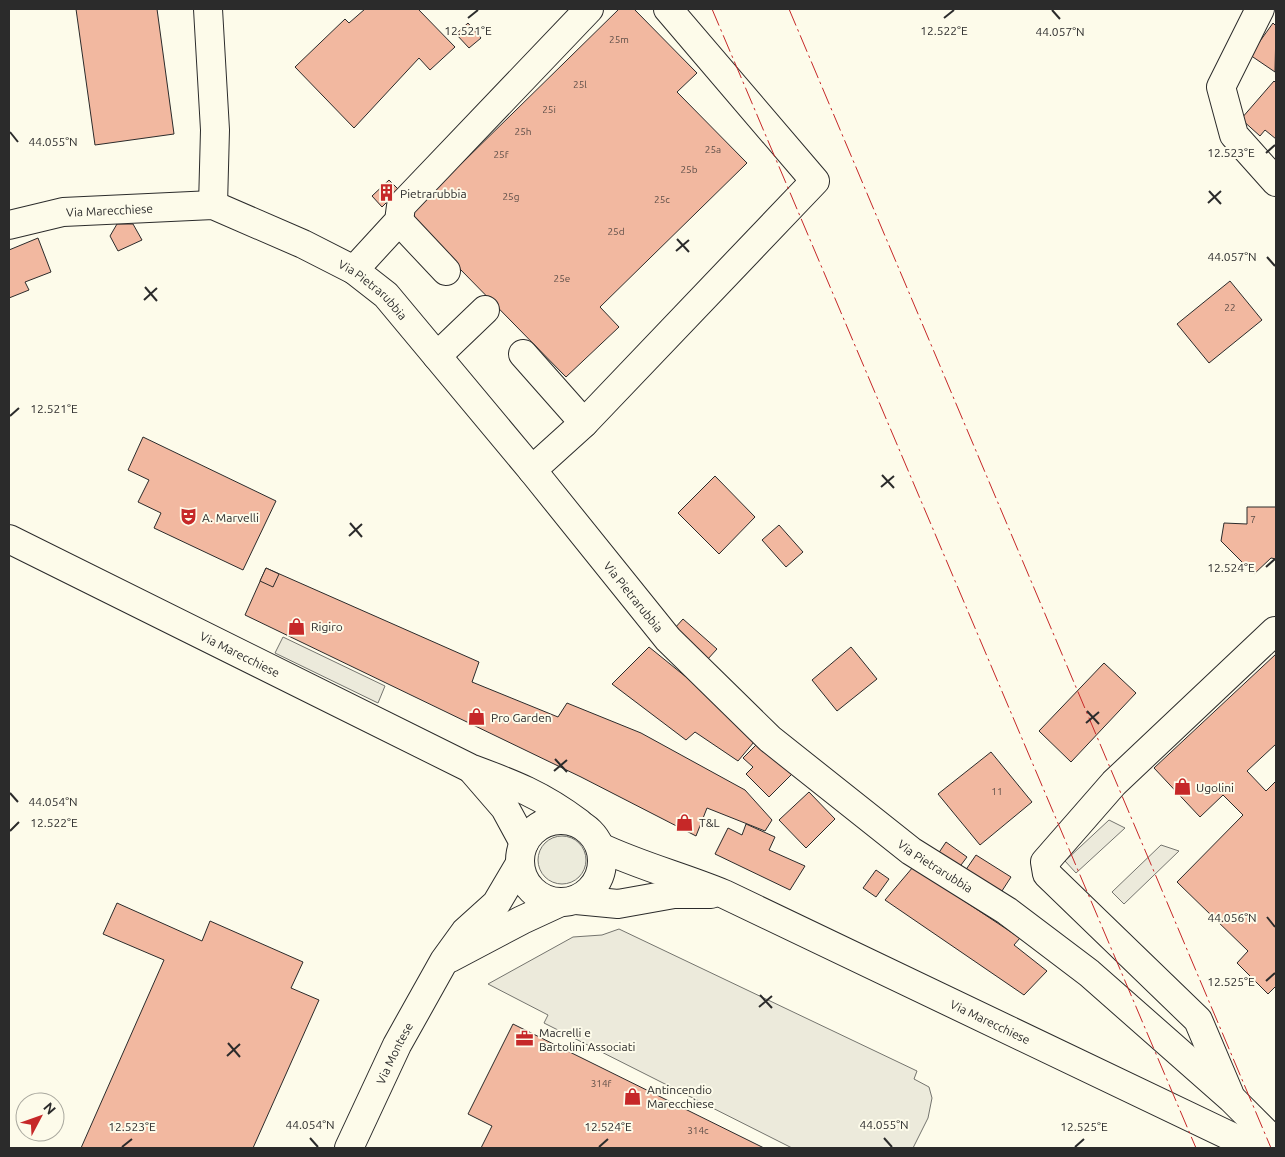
<svg xmlns="http://www.w3.org/2000/svg" width="1285" height="1157" font-family="Ubuntu,sans-serif">
	<style>
		.green { fill: #ecebdb; stroke: #74746e }
		.parking { fill: #eceadb; stroke: #74746e }
		.building { fill: #f2b8a0; stroke: #2b2b2b }
		.lines { fill: none; stroke-linecap: round; stroke-linejoin: round }
		.minor-casing { stroke: #2b2b2b; stroke-width: 30 }
		.major-casing { stroke: #2b2b2b; stroke-width: 30 }
		.minor { stroke: #fdfbea; stroke-width: 28 }
		.major { stroke: #fdfbea; stroke-width: 28 }
		.power { stroke: #c62828; stroke-width: 1; stroke-dasharray: 18 4 2.5 4; stroke-linecap: butt }
		.ticks { fill: none; stroke: #2b2b2b; stroke-width: 2 }
		.labels { text-anchor: middle; dominant-baseline: central; stroke-width: 4; stroke-linejoin: round; paint-order: stroke }
		.number-label { font-size: 10px; fill: #5d4e48 }
		.poi-label { font-size: 12px; fill: #2b2b2b; stroke: #fdfbea; text-anchor: start }
		.street-label { font-size: 12px; fill: #2b2b2b; stroke: #fdfbea }
		.ticks-label { font-size: 12px; text-anchor: middle; fill: #2b2b2b; stroke: #fdfbea; stroke-width: 4; stroke-linejoin: round; paint-order: stroke }
	</style>
	<rect width="100%" height="100%" fill="#fdfbea"/>
	<circle class="green" cx="562" cy="860" r="24"/>
	<g class="parking">
		<path d="M283,637l102,49 -7,17 -103,-50z"/>
		<path d="M1109,820l16,8 -49,45 -11,-12z"/>
		<path d="M1161,845l18,6 -55,53 -12,-12z"/>
		<path d="M619,929l298,142 -3,8 15,8 3,11 -4,20 -15,30h-121l-248,-125 4,-8 -60,-31 85,-47 29,-2z"/>
	</g>
	<g class="building">
		<path d="M76,9h81l17,125 -79,11z"/>
		<path d="M365,9h53l37,38 -25,23 -11,-12 -65,70 -59,-61 50,-48 4,4z"/>
		<path d="M619,9h15l63,64 -20,19 70,71 -147,144 19,20 -53,50 -158,-161z"/>
		<path d="M468,23l13,15 -12,10 -13,-14z"/>
		<path d="M1273,23l3,3 -1,46 -25,-17z"/>
		<path d="M1274,81l2,2v56l-11,-9 -5,6 -19,-17z"/>
		<path d="M389,180l10,10 -17,17 -10,-11z"/>
		<path d="M117,224h16l9,16 -24,11 -8,-15z"/>
		<path d="M38,238l13,34 -26,10 4,8 -20,8v-48z"/>
		<path d="M1230,281l32,39 -53,43 -32,-39z"/>
		<path d="M143,437l133,64 -33,69 -89,-42 7,-15 -23,-11 11,-22 -21,-10z"/>
		<path d="M715,476l40,41 -36,37 -41,-41z"/>
		<path d="M1247,507h29v52l-5,-1 -17,16 -33,-33 3,-18 23,1z"/>
		<path d="M779,525l24,27 -17,15 -24,-27z"/>
		<path d="M266,568l213,94 -7,20 86,35 9,-14 74,30 104,57 27,30 -7,11 -58,-23 -11,28 -115,-59 -336,-162z"/>
		<path d="M266,568l13,6 -6,13 -13,-6z"/>
		<path d="M683,619l34,30 -10,11 -33,-31z"/>
		<path d="M649,647l110,89 -21,25 -43,-29 -9,8 -74,-56z"/>
		<path d="M851,647l26,32 -40,32 -25,-31z"/>
		<path d="M1276,654v90l-29,27 19,20 10,-10v205l-8,8 -31,-31 11,-12 -71,-69 66,-67 -20,-20 -23,22 -46,-49z"/>
		<path d="M1104,663l32,30 -65,69 -32,-31z"/>
		<path d="M762,739l32,33 -25,25 -23,-23 7,-7 -10,-9z"/>
		<path d="M991,752l41,50 -52,43 -42,-51z"/>
		<path d="M809,792l26,27 -29,29 -27,-28z"/>
		<path d="M746,824l29,13 -6,13 36,16 -15,24 -75,-36 13,-26 14,7z"/>
		<path d="M946,842l21,15 -9,12 -20,-15z"/>
		<path d="M976,855l35,22 -11,17 -35,-23z"/>
		<path d="M913,867l107,71 -6,7 33,26 -23,24 -139,-95z"/>
		<path d="M876,870l13,9 -13,18 -13,-9z"/>
		<path d="M117,903l85,38 8,-20 93,41 -12,26 28,12 -66,148h-172l83,-188 -61,-26z"/>
		<path d="M513,1024l251,124h-283l11,-22 -24,-12z"/>
	</g>
	<g class="lines">
		<defs>
			<g id="minor">
				<path d="M208,9l7,121 -2,75"/>
				<path d="M1260,9l-39,78 13,48 42,47"/>
				<path d="M399,221l47,50"/>
				<path id="s1" d="M9,225l54,-13 150,-7 90,39 51,26 32,25 146,175 136,169 102,100 141,112 96,60 82,62 143,126 44,44"/>
				<path d="M354,270l45,-49 2,-15 188,-197"/>
				<path d="M523,354l61,69"/>
				<path d="M437,356l48,-46"/>
				<path d="M532,470l52,-47 231,-242 -147,-172"/>
				<path d="M450,958l72,-38 39,-18"/>
				<path d="M1229,1093l-31,-73 -151,-146 -2,-12 69,-79 161,-152"/>
				<path id="s2" d="M349,1148l48,-103 47,-84 21,-29 31,-28 23,-39"/>
			</g>
			<g id="major">
				<path id="s3" d="M9,539l461,229c43,16 72,27 109,55"/>
				<path d="M473,771l32,37 19,35"/>
				<circle cx="561" cy="861" r="41"/>
				<path id="s4" d="M600,847c40,19 83,30 124,47l531,254"/>
				<path d="M576,900l42,4 56,-10h37"/>
			</g>
		</defs>
		<use href="#minor" class="minor-casing"/>
		<use href="#major" class="major-casing"/>
		<use href="#minor" class="minor"/>
		<use href="#major" class="major"/>
		<g class="power">
			<path d="M712,9l484,1139"/>
			<path d="M789,9l482,1139"/>
		</g>
	</g>
	<path class="ticks" d="M1052,10l8,9M468,18l10,-8M944,18l10,-8M10,132l8,10M1266,153l9,-8M1209,191l12,13M1208,203l13,-12M677,239l12,13M676,251l13,-11M1267,257l8,9M145,287l12,14M144,300l13,-12M10,416l9,-8M882,475l12,13M881,487l13,-11M350,523l12,14M349,536l13,-12M1266,567l9,-8M1087,711l12,13M1086,723l13,-11M555,759l12,13M554,771l13,-11M10,793l8,9M10,831l9,-9M1267,917l8,10M1266,981l9,-8M760,995l12,13M759,1007l13,-11M228,1043l12,14M227,1056l13,-12M310,1138l8,9M884,1138l8,9M122,1147l10,-8M599,1147l9,-8M1075,1147l9,-8"/>
	<defs>
		<symbol id="building-bare" viewBox="-9 -9 18 18"><path d="M-4-6H4V6H1V3H-1V6H-4ZM-2.5-4.3h1.7v1.8h-1.7ZM.8-4.3h1.7v1.8H.8ZM-2.5-1h1.7V.8h-1.7ZM.8-1h1.7V.8H.8Z" fill="#c62828" stroke="#fdfbea" stroke-width="2.5" paint-order="stroke"/></symbol>
		<symbol id="theatre-bare" viewBox="-9 -9 18 18"><path d="M-5-5.5Q0-4 5-5.5V0Q5 5 0 6Q-5 5-5 0ZM-3.3-2.5H-1v1.5H-3.3ZM1-2.5H3.3v1.5H1ZM-2.8 1Q0 5.5 2.8 1Z" fill="#c62828" stroke="#fdfbea" stroke-width="2.5" paint-order="stroke"/></symbol>
		<symbol id="shop-bare" viewBox="-9 -9 18 18"><path d="M-5-2.5h2.3a2.7 3.5 0 0 1 5.4 0H5L5.5 6h-11ZM-1.5-2.5h3a1.5 2.3 0 0 0-3 0Z" fill="#c62828" stroke="#fdfbea" stroke-width="2.5" paint-order="stroke"/></symbol>
		<symbol id="office-bare" viewBox="-9 -9 18 18"><path d="M-6-3h4V-5.5h4V-3h4V5H-6ZM-1-4.5V-3h2v-1.5ZM-6 0V1H6V0Z" fill="#c62828" stroke="#fdfbea" stroke-width="2.5" paint-order="stroke"/></symbol>
	</defs>
	<g fill-rule="evenodd">
		<use href="#building-bare" x="374" y="180" width="25" height="25"/>
		<use href="#theatre-bare" x="176" y="504" width="25" height="25"/>
		<use href="#shop-bare" x="284" y="614" width="25" height="25"/>
		<use href="#shop-bare" x="464" y="704" width="25" height="25"/>
		<use href="#shop-bare" x="1170" y="774" width="25" height="25"/>
		<use href="#shop-bare" x="672" y="810" width="25" height="25"/>
		<use href="#office-bare" x="512" y="1026" width="25" height="25"/>
		<use href="#shop-bare" x="620" y="1084" width="25" height="25"/>
	</g>
	<g class="labels">
		<g class="number-label">
			<text x="619" y="39">25m</text>
			<text x="580" y="84">25l</text>
			<text x="549" y="109">25i</text>
			<text x="523" y="131">25h</text>
			<text x="713" y="149">25a</text>
			<text x="501" y="154">25f</text>
			<text x="689" y="169">25b</text>
			<text x="511" y="196">25g</text>
			<text x="662" y="199">25c</text>
			<text x="616" y="231">25d</text>
			<text x="562" y="278">25e</text>
			<text x="1230" y="307">22</text>
			<text x="1253" y="519">7</text>
			<text x="997" y="791">11</text>
			<text x="601" y="1083">314f</text>
			<text x="698" y="1130">314c</text>
		</g>
		<g class="poi-label">
			<text x="400" y="193">Pietrarubbia</text>
			<text x="202" y="517">A. Marvelli</text>
			<text x="311" y="626">Rigiro</text>
			<text x="491" y="717">Pro Garden</text>
			<text x="1196" y="787">Ugolini</text>
			<text x="699" y="822">T&amp;L</text>
			<text x="539" y="1032">Macrelli e<tspan x="539" dy="14">Bartolini Associati</tspan></text>
			<text x="647" y="1089">Antincendio<tspan x="647" dy="14">Marecchiese</tspan></text>
		</g>
		<g class="street-label">
			<text stroke="none"><textPath href="#s1" startOffset="102">Via Marecchiese</textPath></text>
			<text stroke="none"><textPath href="#s1" startOffset="388">Via Pietrarubbia</textPath></text>
			<text stroke="none"><textPath href="#s1" startOffset="792">Via Pietrarubbia</textPath></text>
			<text stroke="none"><textPath href="#s3" startOffset="258">Via Marecchiese</textPath></text>
			<text stroke="none"><textPath href="#s1" startOffset="1198">Via Pietrarubbia</textPath></text>
			<text stroke="none"><textPath href="#s4" startOffset="428">Via Marecchiese</textPath></text>
			<text stroke="none"><textPath href="#s2" startOffset="105">Via Montese</textPath></text>
		</g>
	</g>
	<g class="ticks-label">
		<text x="468" y="35">12.521°E</text>
		<text x="944" y="35">12.522°E</text>
		<text x="1060" y="36">44.057°N</text>
		<text x="53" y="146">44.055°N</text>
		<text x="1231" y="157">12.523°E</text>
		<text x="1232" y="261">44.057°N</text>
		<text x="54" y="413">12.521°E</text>
		<text x="1231" y="572">12.524°E</text>
		<text x="53" y="806">44.054°N</text>
		<text x="54" y="827">12.522°E</text>
		<text x="1232" y="922">44.056°N</text>
		<text x="1231" y="986">12.525°E</text>
		<text x="310" y="1129">44.054°N</text>
		<text x="884" y="1129">44.055°N</text>
		<text x="132" y="1131">12.523°E</text>
		<text x="608" y="1131">12.524°E</text>
		<text x="1084" y="1131">12.525°E</text>
	</g>
	<rect width="1285" height="1157" fill="none" stroke="#2b2b2b" stroke-width="20"/>
	<g transform="translate(40 1117) rotate(49)"><circle r="24" fill="#fdfbea" stroke="#a9a89e"/>
	<path d="M0-4L9 19L0 12L-9 19Z" fill="#c62828"/>
	<text y="-8" font-size="14" font-weight="bold" text-anchor="middle" fill="#2b2b2b">N</text>
	</g>
</svg>
